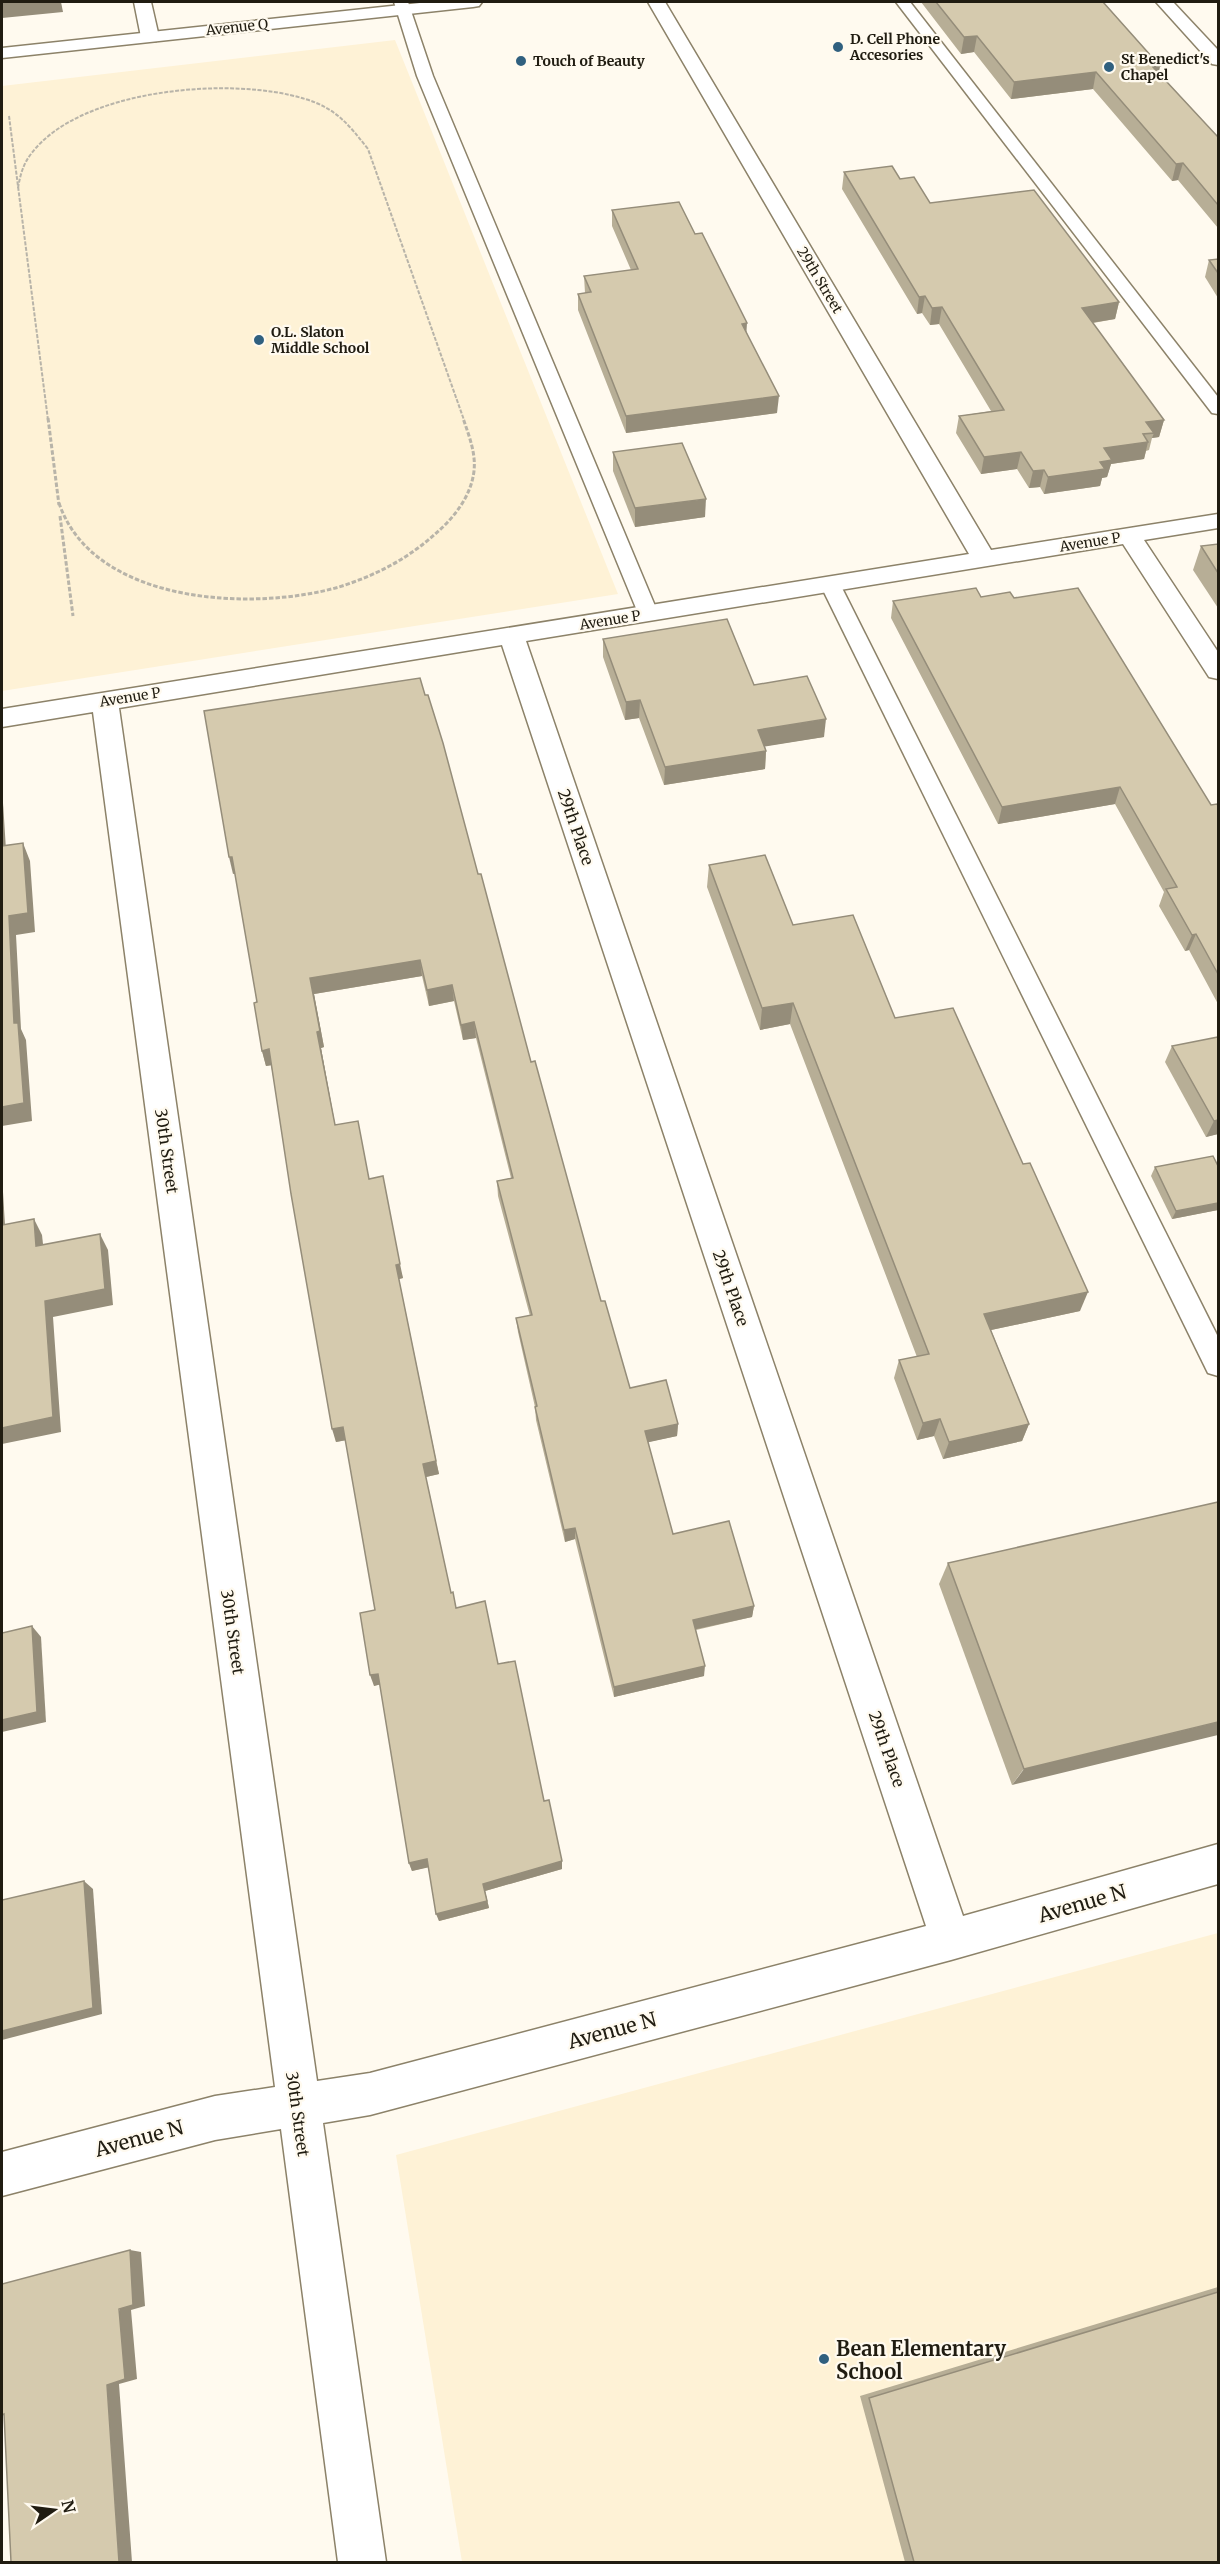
<svg xmlns="http://www.w3.org/2000/svg" width="1220" height="2564" font-family="Merriweather,serif">
	<style>
		.built { fill: #fef2d6 }
		.lines { fill: none; stroke-linecap: round; stroke-linejoin: round }
		.service-casing { stroke: #8c8269; stroke-width: 3 }
		.minor-casing { stroke: #8c8269; stroke-width: 3 }
		.trunk-casing { stroke: #8c8269; stroke-width: 3 }
		.path-far1 { stroke: #b8b4a9; stroke-width: 2; stroke-dasharray: 4 1.5; stroke-linecap: butt }
		.path { stroke: #b8b4a9; stroke-width: 3; stroke-dasharray: 4.5 2; stroke-linecap: butt }
		.service { fill: #fff; fill-rule: evenodd }
		.minor { fill: #fff; fill-rule: evenodd }
		.trunk { fill: #fff; fill-rule: evenodd }
		.wall { fill: #b7ae96 }
		.shaded-wall { fill: #958d7a }
		.building { fill: #d5caae; stroke: #958d7a; stroke-width: 1.5 }
		.poi-dot { fill: #30607f; stroke: #fffaef; stroke-width: 2 }
		.labels { text-anchor: middle; dominant-baseline: central; stroke-width: 4.5; stroke-linejoin: round; paint-order: stroke }
		.far-street-label { font-size: 14px; fill: #201c11; stroke: #fffaef }
		.far-poi-label { font-size: 14px; font-weight: bold; fill: #201c11; stroke: #fffaef; text-anchor: start }
		.street-label { font-size: 16px; fill: #201c11; stroke: #fffaef }
		.near-street-label { font-size: 20px; fill: #201c11; stroke: #fffaef }
		.near-poi-label { font-size: 20px; font-weight: bold; fill: #201c11; stroke: #fffaef; text-anchor: start }
	</style>
	<rect width="100%" height="100%" fill="#fffaef"/>
	<g class="built">
		<path d="M395,40l223,554 -616,97v-605z"/>
		<path d="M1218,1933v629h-756l-66,-407z"/>
	</g>
	<g class="lines">
		<defs>
			<g id="service">
				<path d="M394,2h14l25,74 225,537 -3,5 -7,2 -7,-2 -3,-5 -221,-537z"/>
				<path d="M896,2h14l308,395v17l-6,-1z"/>
				<path d="M830,578l7,2 3,4 378,753v39l-10,-3 -388,-789 3,-4z"/>
			</g>
			<g id="minor">
				<path d="M134,2h17l8,35 -3,4h-12l-3,-4z"/>
				<path d="M648,2h17l326,548 227,-36v14l-74,12 74,112v27l-9,-2 -86,-133 -597,97 437,1275 255,-72v40l-267,76 -581,155 -47,8 63,439h-48l-57,-433 -66,11 -213,56v-44l213,-56 60,-9 -182,-1375 -91,15v-18l967,-155zM502,645l424,1281 -556,147 -53,8 -198,-1373z"/>
				<path d="M1156,2h17l45,48v15l-6,-1z"/>
			</g>
			<path id="trunk" d="M429,2h53l-3,4 -6,1 -471,51v-10z"/>
		</defs>
		<use href="#service" class="service-casing"/>
		<use href="#minor" class="minor-casing"/>
		<use href="#trunk" class="trunk-casing"/>
		<g class="path-far1">
			<path d="M9,116l39,304"/>
			<path d="M18,188c2,-12 5,-24 13,-34 49,-66 202,-78 274,-55 31,9 44,26 63,50l96,271"/>
		</g>
		<g class="path">
			<path d="M48,418l11,87"/>
			<path d="M59,503c34,101 193,109 280,84 35,-11 67,-27 95,-52 19,-16 37,-38 40,-64 2,-18 -5,-35 -11,-53"/>
			<path d="M60,516l13,100"/>
		</g>
		<use href="#service" class="service"/>
		<use href="#minor" class="minor"/>
		<use href="#trunk" class="trunk"/>
	</g>
	<g class="wall">
		<path d="M921,2h182l57,64 -1,7 59,64v91l-40,-48 -6,1 -79,-92 -82,10 -37,-47 -13,2z"/>
		<path d="M844,172l56,7 30,24 189,99 -4,17 -22,4 71,97 -5,17 -7,1 -3,12 -3,1 -2,8 -33,5 -4,13 -5,1 -2,8 -56,8 -4,-7 -11,1 -12,-19 -36,5 -25,-41 3,-17 32,-5 -52,-87 -9,1 -8,-12 -5,1 -75,-125z"/>
		<path d="M612,210l83,24 52,99 30,80 -151,20 -48,-123v-16l7,-1 -1,-17 47,-6 -19,-44z"/>
		<path d="M1218,259v39l-13,-21 4,-17z"/>
		<path d="M613,452l92,65 -70,10 -22,-56z"/>
		<path d="M1218,544v64l-25,-38 8,-24z"/>
		<path d="M981,597l33,1 197,207 7,1v198l-29,-54 -4,1 -26,-45 5,-14 -49,-88 -117,20 -107,-206 2,-17z"/>
		<path d="M603,639l221,98 -59,9 1,5 -1,18 -101,16 -25,-67 -14,2 -22,-63z"/>
		<path d="M425,695l53,179 53,188 70,239 29,87 48,36 -1,12 -29,6 25,92 81,72 -2,11 -56,13 8,46 -90,21 -39,-158 -10,3 -29,-122 -1,-13 -17,-75 -2,-14 14,-2 -32,-120 -1,-15 14,-3 -35,-140 -13,2 -9,-39 -25,5 -7,-30 -108,18 10,53 -3,1 14,77 34,54 34,99 -4,1 40,195 -13,3 25,116 5,15 42,56 46,137 18,60v8l-77,22 4,17 -50,13 -11,-54 -16,4 -3,-8 -29,-179 -6,2 1,-76 -29,-170 -10,2 -65,-377 -5,1 -4,-15 -5,-49 -22,-128h-2z"/>
		<path d="M709,865l84,60 102,93 185,293 -89,19 38,94 -7,17 -79,18 -9,-23 -17,4 -23,-62 5,-18 18,-3 -127,-333 -30,6 -53,-143z"/>
		<path d="M1218,1037v97l-12,3 -41,-75 7,-16z"/>
		<path d="M1218,1166v44l-46,9 -21,-43 4,-9z"/>
		<path d="M1218,1502l-206,283 -73,-201 9,-21z"/>
		<path d="M1218,2287v275h-313l-45,-166z"/>
	</g>
	<g class="shaded-wall">
		<path d="M2,2h59l2,10 -61,6z"/>
		<path d="M977,36l-3,16 -13,2 3,-17z"/>
		<path d="M1160,66l-4,16 -3,-15z"/>
		<path d="M1096,72l-3,17 -82,10 3,-17z"/>
		<path d="M1183,163l-5,17 -6,1 4,-17z"/>
		<path d="M925,296l-3,17 -5,1 2,-17z"/>
		<path d="M1119,302l-4,17 -37,6 4,-17z"/>
		<path d="M942,307l-3,17 -9,1 2,-17z"/>
		<path d="M747,323l-1,17 -4,-16z"/>
		<path d="M779,396l-2,17 -151,20v-17z"/>
		<path d="M1164,420l-5,17 -7,1 2,-5 -8,-11z"/>
		<path d="M1148,442l-4,17 -33,5 -4,13 -5,1 -2,8 -56,8 4,-17 56,-29z"/>
		<path d="M1021,452l-4,17 -36,5 3,-17z"/>
		<path d="M1044,470l-4,17 -11,1 4,-17z"/>
		<path d="M706,499l-1,18 -70,10v-19z"/>
		<path d="M640,700l-1,18 -14,2 1,-18z"/>
		<path d="M826,719l-2,18 -68,11 2,-18z"/>
		<path d="M766,751l-1,18 -101,16 1,-18z"/>
		<path d="M2,787l5,78 -5,-14z"/>
		<path d="M1120,787l-5,17 -117,20 4,-17z"/>
		<path d="M23,843l7,18 5,71 -19,3 5,94 5,11 6,81 -30,5v-19l12,-84 -5,-107z"/>
		<path d="M229,857h3l4,16 -3,1z"/>
		<path d="M1196,934l-7,16 -4,1 7,-16z"/>
		<path d="M420,960l2,16 -108,18 10,53 -3,1 17,92 -21,-108 -7,-54z"/>
		<path d="M452,985l2,16 -25,5 -2,-16z"/>
		<path d="M793,1003l-3,21 -30,6 2,-22z"/>
		<path d="M474,1022l2,16 -13,2 -2,-15z"/>
		<path d="M269,1049l4,16 -7,1 -4,-15z"/>
		<path d="M1218,1120v14l-12,3 8,-16z"/>
		<path d="M2,1175l4,67 -4,-9z"/>
		<path d="M1218,1203v7l-46,9 4,-8z"/>
		<path d="M34,1219l8,16 3,27 -9,-16z"/>
		<path d="M100,1234l8,16 5,55 -60,12 8,115 -59,12v-16l43,-127z"/>
		<path d="M400,1264l3,14 -4,1 -3,-14z"/>
		<path d="M1088,1292l-8,19 -103,22 7,-19z"/>
		<path d="M940,1419l-6,17 -17,4 6,-17z"/>
		<path d="M678,1424l-1,12 -32,7v-12z"/>
		<path d="M1029,1424l-7,17 -79,18 6,-17z"/>
		<path d="M343,1427l4,13 -11,2 -4,-13z"/>
		<path d="M436,1461l3,13 -13,3 -3,-13z"/>
		<path d="M575,1528v11l-10,3 -1,-12z"/>
		<path d="M754,1606l-2,11 -60,13 1,-10z"/>
		<path d="M32,1626l9,11 5,85 -44,10v-12z"/>
		<path d="M705,1666l-1,10 -90,21v-10z"/>
		<path d="M378,1674l4,10 -8,2 -4,-11z"/>
		<path d="M1218,1722v13l-206,50 12,-16z"/>
		<path d="M427,1859l3,8 -18,4 -3,-8z"/>
		<path d="M562,1861v8l-77,22 4,17 -50,13 -3,-7 47,-30z"/>
		<path d="M84,1881l9,8 9,125 -100,26v-9z"/>
		<path d="M130,2250l11,2 4,54 -14,4 6,69 -18,5 13,178h-13l-12,-177z"/>
	</g>
	<g class="building">
		<path d="M936,2h167l57,64 -7,1 65,70v68l-35,-42 -7,1 -80,-92 -82,10 -37,-46 -13,1z"/>
		<path d="M892,166l8,13 14,-2 16,26 104,-13 85,112 -37,6 82,112 -18,2 8,11 -11,1 5,8 -44,6 8,12 -12,2 5,7 -57,8 -4,-7 -11,1 -12,-19 -37,5 -25,-41 45,-6 -62,-103 -10,1 -7,-12 -6,1 -75,-125z"/>
		<path d="M679,202l16,32 7,-1 45,90 -5,1 37,72 -153,20 -48,-122 13,-2 -7,-16 54,-7 -26,-59z"/>
		<path d="M1218,259v14l-9,-13z"/>
		<path d="M682,443l24,56 -71,9 -22,-56z"/>
		<path d="M1218,544v29l-17,-27z"/>
		<path d="M976,588l5,9 29,-5 4,6 64,-10 133,217 6,-1 1,2v168l-22,-40 -4,1 -26,-46 11,-2 -57,-100 -118,20 -109,-206z"/>
		<path d="M727,619l27,66 53,-9 19,43 -68,11 8,21 -101,16 -25,-67 -14,2 -23,-63z"/>
		<path d="M420,678l5,17h3l15,48 35,131h3l50,188 4,-1 66,240h4l25,87 36,-8 12,44 -33,7 28,103 56,-13 25,85 -61,14 12,46 -91,21 -39,-159 -11,2 -29,-123 2,-1 -21,-88 16,-3 -35,-134 16,-3 -39,-156 -13,3 -9,-40 -25,5 -7,-30 -110,18 10,53 -3,1 18,93 23,-4 11,58 14,-3 17,88 -4,1 40,196 -13,3 28,129 2,-1 3,16 29,-7 13,63 17,-3 29,140 5,-1 13,61 -79,23 4,17 -51,13 -9,-55 -18,4 -31,-189 -8,1 -10,-62 15,-3 -32,-183 -11,2 -41,-235 -22,-145 -7,2 -8,-48 3,-1 -25,-145h-3l-25,-146z"/>
		<path d="M23,843l5,70 -19,3 5,107h4l6,80 -22,4v-261z"/>
		<path d="M765,855l28,70 60,-10 42,103 58,-10 70,156 7,-1 58,129 -104,22 45,110 -80,18 -9,-23 -17,4 -24,-63 30,-6 -136,-351 -31,5 -53,-143z"/>
		<path d="M1218,1037v83l-4,1 -42,-75z"/>
		<path d="M1213,1156l5,10v37l-42,8 -21,-44z"/>
		<path d="M34,1219l2,27 64,-12 5,55 -60,12 8,116 -51,11v-203z"/>
		<path d="M1218,1502v220l-194,47 -76,-206z"/>
		<path d="M32,1626l5,86 -35,8v-87z"/>
		<path d="M84,1881l9,127 -91,23v-131z"/>
		<path d="M130,2250l3,55 -14,4 6,70 -18,6 12,177h-108l-7,-148 -2,1v-131z"/>
		<path d="M1218,2292v270h-304l-45,-164z"/>
	</g>
	<g class="poi-dot">
		<circle cx="838" cy="47" r="6"/>
		<circle cx="521" cy="61" r="6"/>
		<circle cx="1109" cy="67" r="6"/>
		<circle cx="259" cy="340" r="6"/>
		<circle cx="824" cy="2359" r="6"/>
	</g>
	<g class="labels">
		<g class="far-street-label">
			<text transform="translate(237 27) rotate(-6)">Avenue Q</text>
			<text transform="translate(820 280) rotate(59)">29th Street</text>
			<text transform="translate(1090 542) rotate(-9)">Avenue P</text>
			<text transform="translate(610 620) rotate(-9)">Avenue P</text>
			<text transform="translate(130 697) rotate(-9)">Avenue P</text>
		</g>
		<g class="far-poi-label">
			<text x="850" y="39">D. Cell Phone<tspan x="850" dy="16">Accesories</tspan></text>
			<text x="1121" y="59">St Benedict's<tspan x="1121" dy="16">Chapel</tspan></text>
			<text x="533" y="61">Touch of Beauty</text>
			<text x="271" y="332">O.L. Slaton<tspan x="271" dy="16">Middle School</tspan></text>
		</g>
		<g class="street-label">
			<text transform="translate(576 827) rotate(71)">29th Place</text>
			<text transform="translate(167 1151) rotate(82)">30th Street</text>
			<text transform="translate(731 1288) rotate(71)">29th Place</text>
			<text transform="translate(233 1632) rotate(82)">30th Street</text>
			<text transform="translate(887 1749) rotate(71)">29th Place</text>
			<text transform="translate(298 2114) rotate(82)">30th Street</text>
		</g>
		<g class="near-street-label">
			<text transform="translate(1082 1903) rotate(-16)">Avenue N</text>
			<text transform="translate(612 2030) rotate(-15)">Avenue N</text>
			<text transform="translate(139 2138) rotate(-15)">Avenue N</text>
		</g>
		<g class="near-poi-label">
			<text x="836" y="2348">Bean Elementary<tspan x="836" dy="23">School</tspan></text>
		</g>
	</g>
	<rect width="1220" height="2564" fill="none" stroke="#201c11" stroke-width="6"/>
	<g transform="translate(54 2510) rotate(76)" stroke="#fffaef" stroke-width="4.5" paint-order="stroke">
	<path d="M0-4.5L10 22L0 15L-10 22Z" fill="#201c11"/>
	<text y="-9" font-size="16" font-weight="bold" text-anchor="middle" fill="#201c11">N</text>
	</g>
</svg>
